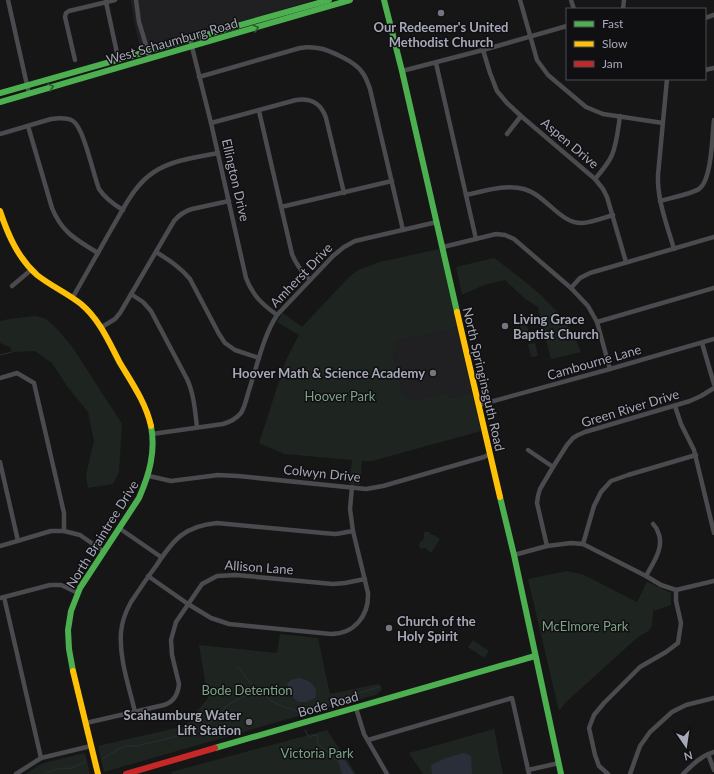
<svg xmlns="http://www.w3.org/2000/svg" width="714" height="774" font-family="Lato,sans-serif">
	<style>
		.built { fill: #202022 }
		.green { fill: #1e2520 }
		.water { fill: #292e38 }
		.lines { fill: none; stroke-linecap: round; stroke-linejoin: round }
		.stream { stroke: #292e38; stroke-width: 1 }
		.street { stroke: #4a4a4f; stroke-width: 4.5 }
		.fast { stroke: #4caf50; stroke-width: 6 }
		.slow { stroke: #ffc107; stroke-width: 6 }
		.jam { stroke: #c62828; stroke-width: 6 }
		.oneway { stroke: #2e6031 }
		.poi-dot { fill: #74757f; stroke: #101012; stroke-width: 1.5 }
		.labels { text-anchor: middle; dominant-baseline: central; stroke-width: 3; stroke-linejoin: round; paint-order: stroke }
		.poi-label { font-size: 13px; font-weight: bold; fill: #a6a8b7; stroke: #101012; text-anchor: start }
		.street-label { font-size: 13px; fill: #a6a8b7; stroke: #101012 }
		.park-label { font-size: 13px; fill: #7da387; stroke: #101012 }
	</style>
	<rect width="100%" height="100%" fill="#161616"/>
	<g class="built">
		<path d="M131,0h183l-173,51 -7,-30z"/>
		<path d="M457,326l15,67 -23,5 -2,-4 -32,7 -12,-6 -10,-42 1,-12 62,-13z"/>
	</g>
	<g class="green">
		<path d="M439,249l18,77 -3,3 -60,12 3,11 -4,1 10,42 12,6 33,-8 1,5 23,-5 9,38 -109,30h-10l-2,24 -11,-1 3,-24 -68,-6 -25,-11 27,-83 13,-25 -22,-13 6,-9 19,14 47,-50 9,-7 22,-8z"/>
		<path d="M494,258c27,20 59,43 77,72 4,6 7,15 10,22l-30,7 -13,-52 -14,-9 -19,-18 -21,5 -22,10 -6,-28z"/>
		<path d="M35,316l11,3 11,10 16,19 49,76 -3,48 -6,12 -25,4 -2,-13 8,-34 -6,-29 -21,-26 -15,-23 -17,-12 -23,1 -2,-5 -10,-4v-22l9,-2z"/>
		<path d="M526,320l3,15 -6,2 -4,-15z"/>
		<path d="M535,343l3,13 -7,1 -3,-13z"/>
		<path d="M425,532h4l3,3h2l6,4 -9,14 -6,-5 -4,1 -2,-3 1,-1 -1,-1 5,-6v-5z"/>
		<path d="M567,571l17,4 53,27 10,-20 24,11v12l-18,6c-1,16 1,18 -15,26l-72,65 -7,9 -31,-132z"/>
		<path d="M280,634l38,4 12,56 48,-10 3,2 1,4 -6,5 -43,11 -229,66 -6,-26 87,-20 23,-28 -9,-53 78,8z"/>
		<path d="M473,640l16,11 -5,7 -16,-11z"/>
		<path d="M494,729l9,45h-80l-14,-21z"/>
		<path d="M327,730l29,44h-184l-1,-2z"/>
		<path d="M85,753l5,21h-64l12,-8 6,-3z"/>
	</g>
	<g class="water">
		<path d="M299,678c10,2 20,8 16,20l-9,4h-8l-9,-9 -2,-9 4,-4z"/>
		<path d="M464,753l7,3 1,18h-40l-1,-9 15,-7z"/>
		<path d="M341,757l5,5 8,12h-12l-4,-14z"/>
	</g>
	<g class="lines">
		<g class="stream">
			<path d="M0,355l12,-3"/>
			<path d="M237,666l17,21 6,2 3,5 10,8 25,10"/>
			<path d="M300,716l-1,-4 1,-1 79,-24"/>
			<path d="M305,730l4,8 5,-3 3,1 1,8 21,18"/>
			<path d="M103,758l3,-1 2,-2 6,-2 2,-3 10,-4h11l53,-13 26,-14 10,-13 22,-12 7,-7"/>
			<path d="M46,773l11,-4 15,-1 13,-6"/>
		</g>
		<g class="street">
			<path d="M8,0l21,94"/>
			<path d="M136,0l3,22 11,36"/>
			<path d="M520,0l17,60 11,15 38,32 17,7 60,9"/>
			<path d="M571,0l3,9"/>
			<path d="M106,2l11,51"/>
			<path d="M623,9l1,-9"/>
			<path d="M705,18l9,-3"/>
			<path d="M191,43l20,80 35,155c7,18 16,26 31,37"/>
			<path d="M483,50l7,23 7,18 10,12 14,13 74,63 8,10 4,8 19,65"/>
			<path d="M75,60l-10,-43 1,-4 3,-2 46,-11"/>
			<path d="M436,63l40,176"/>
			<path d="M705,70l9,-2"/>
			<path d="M402,71l81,-21 84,-24"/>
			<path d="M199,77l101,-29c16,-3 28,2 42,9 8,4 15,8 20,15 4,5 6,11 8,17l33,141"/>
			<path d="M667,79l-9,96c-1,25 9,50 16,74"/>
			<path d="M259,111l33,143c4,11 10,18 18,26"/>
			<path d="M211,123l85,-23c15,-2 25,3 30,18l18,75"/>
			<path d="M28,126l24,82c10,25 25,32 46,45"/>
			<path d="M0,134l51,-15c7,-1 16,-2 22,2 11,7 20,53 26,68 6,9 14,15 24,21"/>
			<path d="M507,134l14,-18"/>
			<path d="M595,179c6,-7 13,-15 17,-24 5,-12 6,-26 8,-39"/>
			<path d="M466,195c19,-4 39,-11 58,-6 22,6 37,36 59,34 10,-1 20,-5 30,-8"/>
			<path d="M660,201c10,-3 31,-7 39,-12 13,-9 13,-53 15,-69"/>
			<path d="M281,207l111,-26"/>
			<path d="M443,247l53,-13 9,1 9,4 57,49 17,18 9,16 13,47"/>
			<path d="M156,252c13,8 24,15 34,27l29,55 6,9 10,7 24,8"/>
			<path d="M12,286l19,-16"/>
			<path d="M571,288l9,-10 10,-5 124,-36"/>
			<path d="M131,294l12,8 8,9 36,68c7,15 8,32 10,48"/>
			<path d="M73,297c13,-23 26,-46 39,-69 12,-20 22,-43 42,-56 18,-12 43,-15 64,-19"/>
			<path d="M597,322l117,-34"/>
			<path d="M102,327l13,-8 5,-6 54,-92c5,-6 11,-10 18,-12l37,-8"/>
			<path d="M702,343l12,41"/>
			<path d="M0,378l17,-5 17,10 30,130v18"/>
			<path d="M479,405l131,-36 104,-30"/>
			<path d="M675,406l6,18 13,26 20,83"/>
			<path d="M152,434l71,-10c7,-2 13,-5 18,-11 5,-8 6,-18 9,-26 8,-24 13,-50 27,-72l56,-59 11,-9 11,-6 82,-19"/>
			<path d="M528,450l25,17"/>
			<path d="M0,462l18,79"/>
			<path d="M149,476l22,5 47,-6 20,1 128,13 17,-3 101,-29 6,-3"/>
			<path d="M119,528l42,29"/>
			<path d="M583,544l11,-38 7,-14 10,-11 17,-6 68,-20"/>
			<path d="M0,546l51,-15h13l16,4 23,16"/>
			<path d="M547,546l-10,-43 1,-7 2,-7 13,-22 14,-22 6,-7 5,-3 7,-3 105,-31 11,-5 13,-8"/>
			<path d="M514,555l33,-9 24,-3 12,1 63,32 15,9 15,5 38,-9"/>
			<path d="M148,576l40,28 23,14 18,6 102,10c23,0 38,-18 37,-41l-15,-62 -3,-22 2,-22"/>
			<path d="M646,576c7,-13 19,-29 12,-44 -1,-3 -3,-6 -5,-8"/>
			<path d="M4,597l37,161"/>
			<path d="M0,598l50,-13h11l17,8"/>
			<path d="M356,708l8,26 23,40"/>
			<path d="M135,712c-6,-26 -16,-53 -14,-80 1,-11 5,-21 10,-30 8,-12 16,-24 25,-36 17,-26 28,-40 61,-43l106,10 13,1 17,-3"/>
			<path d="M86,723l78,-18c10,-3 14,-11 15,-21l-7,-29 -1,-15 5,-18 26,-38 15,-8 19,-1 97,9 12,-1 20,-4"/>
			<path d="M368,740l144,-42 17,76"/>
			<path d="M708,754l6,16"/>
			<path d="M528,770l31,-7"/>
			<path d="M16,774l25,-16 50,-12"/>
			<path d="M608,774l-9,-8 -4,-11 -6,-27 5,-13 10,-12 36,-36 26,-15 12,-9 3,-20 -5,-22v-11"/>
			<path d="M630,774l10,-28 10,-14 22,-20 14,-7 28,-7"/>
			<path d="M683,774c9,-9 18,-18 31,-22"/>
		</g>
		<g class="fast">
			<path d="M384,0l18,71 55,241"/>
			<path d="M0,93l329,-93"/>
			<path d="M0,102l350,-102"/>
			<path d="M500,497l14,58 47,219"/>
			<path d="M73,671l-4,-22 -1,-19 3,-19 9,-23 59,-90c10,-23 17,-46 12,-72"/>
			<path d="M215,748l320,-92"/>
		</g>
		<g class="slow">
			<path d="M0,211c8,24 18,47 37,64 14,11 30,18 44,29 19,16 28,38 39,59 12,20 26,40 31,63"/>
			<path d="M457,312l43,185"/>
			<path d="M73,671l25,103"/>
		</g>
		<path class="jam" d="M126,774l89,-26"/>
	</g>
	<defs><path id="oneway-chevron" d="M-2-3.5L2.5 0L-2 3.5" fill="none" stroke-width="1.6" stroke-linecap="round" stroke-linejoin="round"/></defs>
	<g class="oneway">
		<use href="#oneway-chevron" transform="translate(256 28) rotate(-16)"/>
		<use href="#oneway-chevron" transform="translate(51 87) rotate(-16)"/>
	</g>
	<g class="poi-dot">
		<circle cx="441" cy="13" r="4"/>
		<circle cx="505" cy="326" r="4"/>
		<circle cx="433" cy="373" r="4"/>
		<circle cx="389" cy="628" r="4"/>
		<circle cx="249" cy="722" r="4"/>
	</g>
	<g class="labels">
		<g class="poi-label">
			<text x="441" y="27" text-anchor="middle">Our Redeemer's United<tspan x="441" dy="15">Methodist Church</tspan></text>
			<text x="513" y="319">Living Grace<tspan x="513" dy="15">Baptist Church</tspan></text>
			<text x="425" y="373" text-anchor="end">Hoover Math &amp; Science Academy</text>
			<text x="397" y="621">Church of the<tspan x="397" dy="15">Holy Spirit</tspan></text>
			<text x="241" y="715" text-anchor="end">Scahaumburg Water<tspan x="241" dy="15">Lift Station</tspan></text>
		</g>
		<g class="street-label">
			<text transform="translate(172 41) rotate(-16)">West Schaumburg Road</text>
			<text transform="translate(570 143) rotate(40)">Aspen Drive</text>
			<text transform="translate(236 180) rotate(77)">Ellington Drive</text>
			<text transform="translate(301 275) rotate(-46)">Amherst Drive</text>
			<text transform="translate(594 362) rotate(-16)">Cambourne Lane</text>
			<text transform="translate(484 379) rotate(77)">North Springinsguth Road</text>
			<text transform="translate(630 408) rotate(-17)">Green River Drive</text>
			<text transform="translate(322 473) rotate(6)">Colwyn Drive</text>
			<text transform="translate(102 534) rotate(-58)">North Braintree Drive</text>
			<text transform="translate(259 567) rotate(4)">Allison Lane</text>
			<text transform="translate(328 704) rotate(-16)">Bode Road</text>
		</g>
		<g class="park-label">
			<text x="340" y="396">Hoover Park</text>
			<text x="585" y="626">McElmore Park</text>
			<text x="247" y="690">Bode Detention</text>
			<text x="317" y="753">Victoria Park</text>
		</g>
	</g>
	<rect x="566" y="8" width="140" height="72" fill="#101012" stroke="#4c4d54"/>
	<rect x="574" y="21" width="20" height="6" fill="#4caf50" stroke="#4c4d54"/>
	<text x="602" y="28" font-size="12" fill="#a6a8b7">Fast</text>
	<rect x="574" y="41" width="20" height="6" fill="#ffc107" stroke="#4c4d54"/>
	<text x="602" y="48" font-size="12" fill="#a6a8b7">Slow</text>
	<rect x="574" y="61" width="20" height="6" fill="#c62828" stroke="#4c4d54"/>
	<text x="602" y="68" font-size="12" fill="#a6a8b7">Jam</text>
	<g transform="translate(686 746) rotate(167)" stroke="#101012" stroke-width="3" paint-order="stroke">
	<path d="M0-3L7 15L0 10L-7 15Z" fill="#a6a8b7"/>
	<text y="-6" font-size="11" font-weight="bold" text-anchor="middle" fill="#a6a8b7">N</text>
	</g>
</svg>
